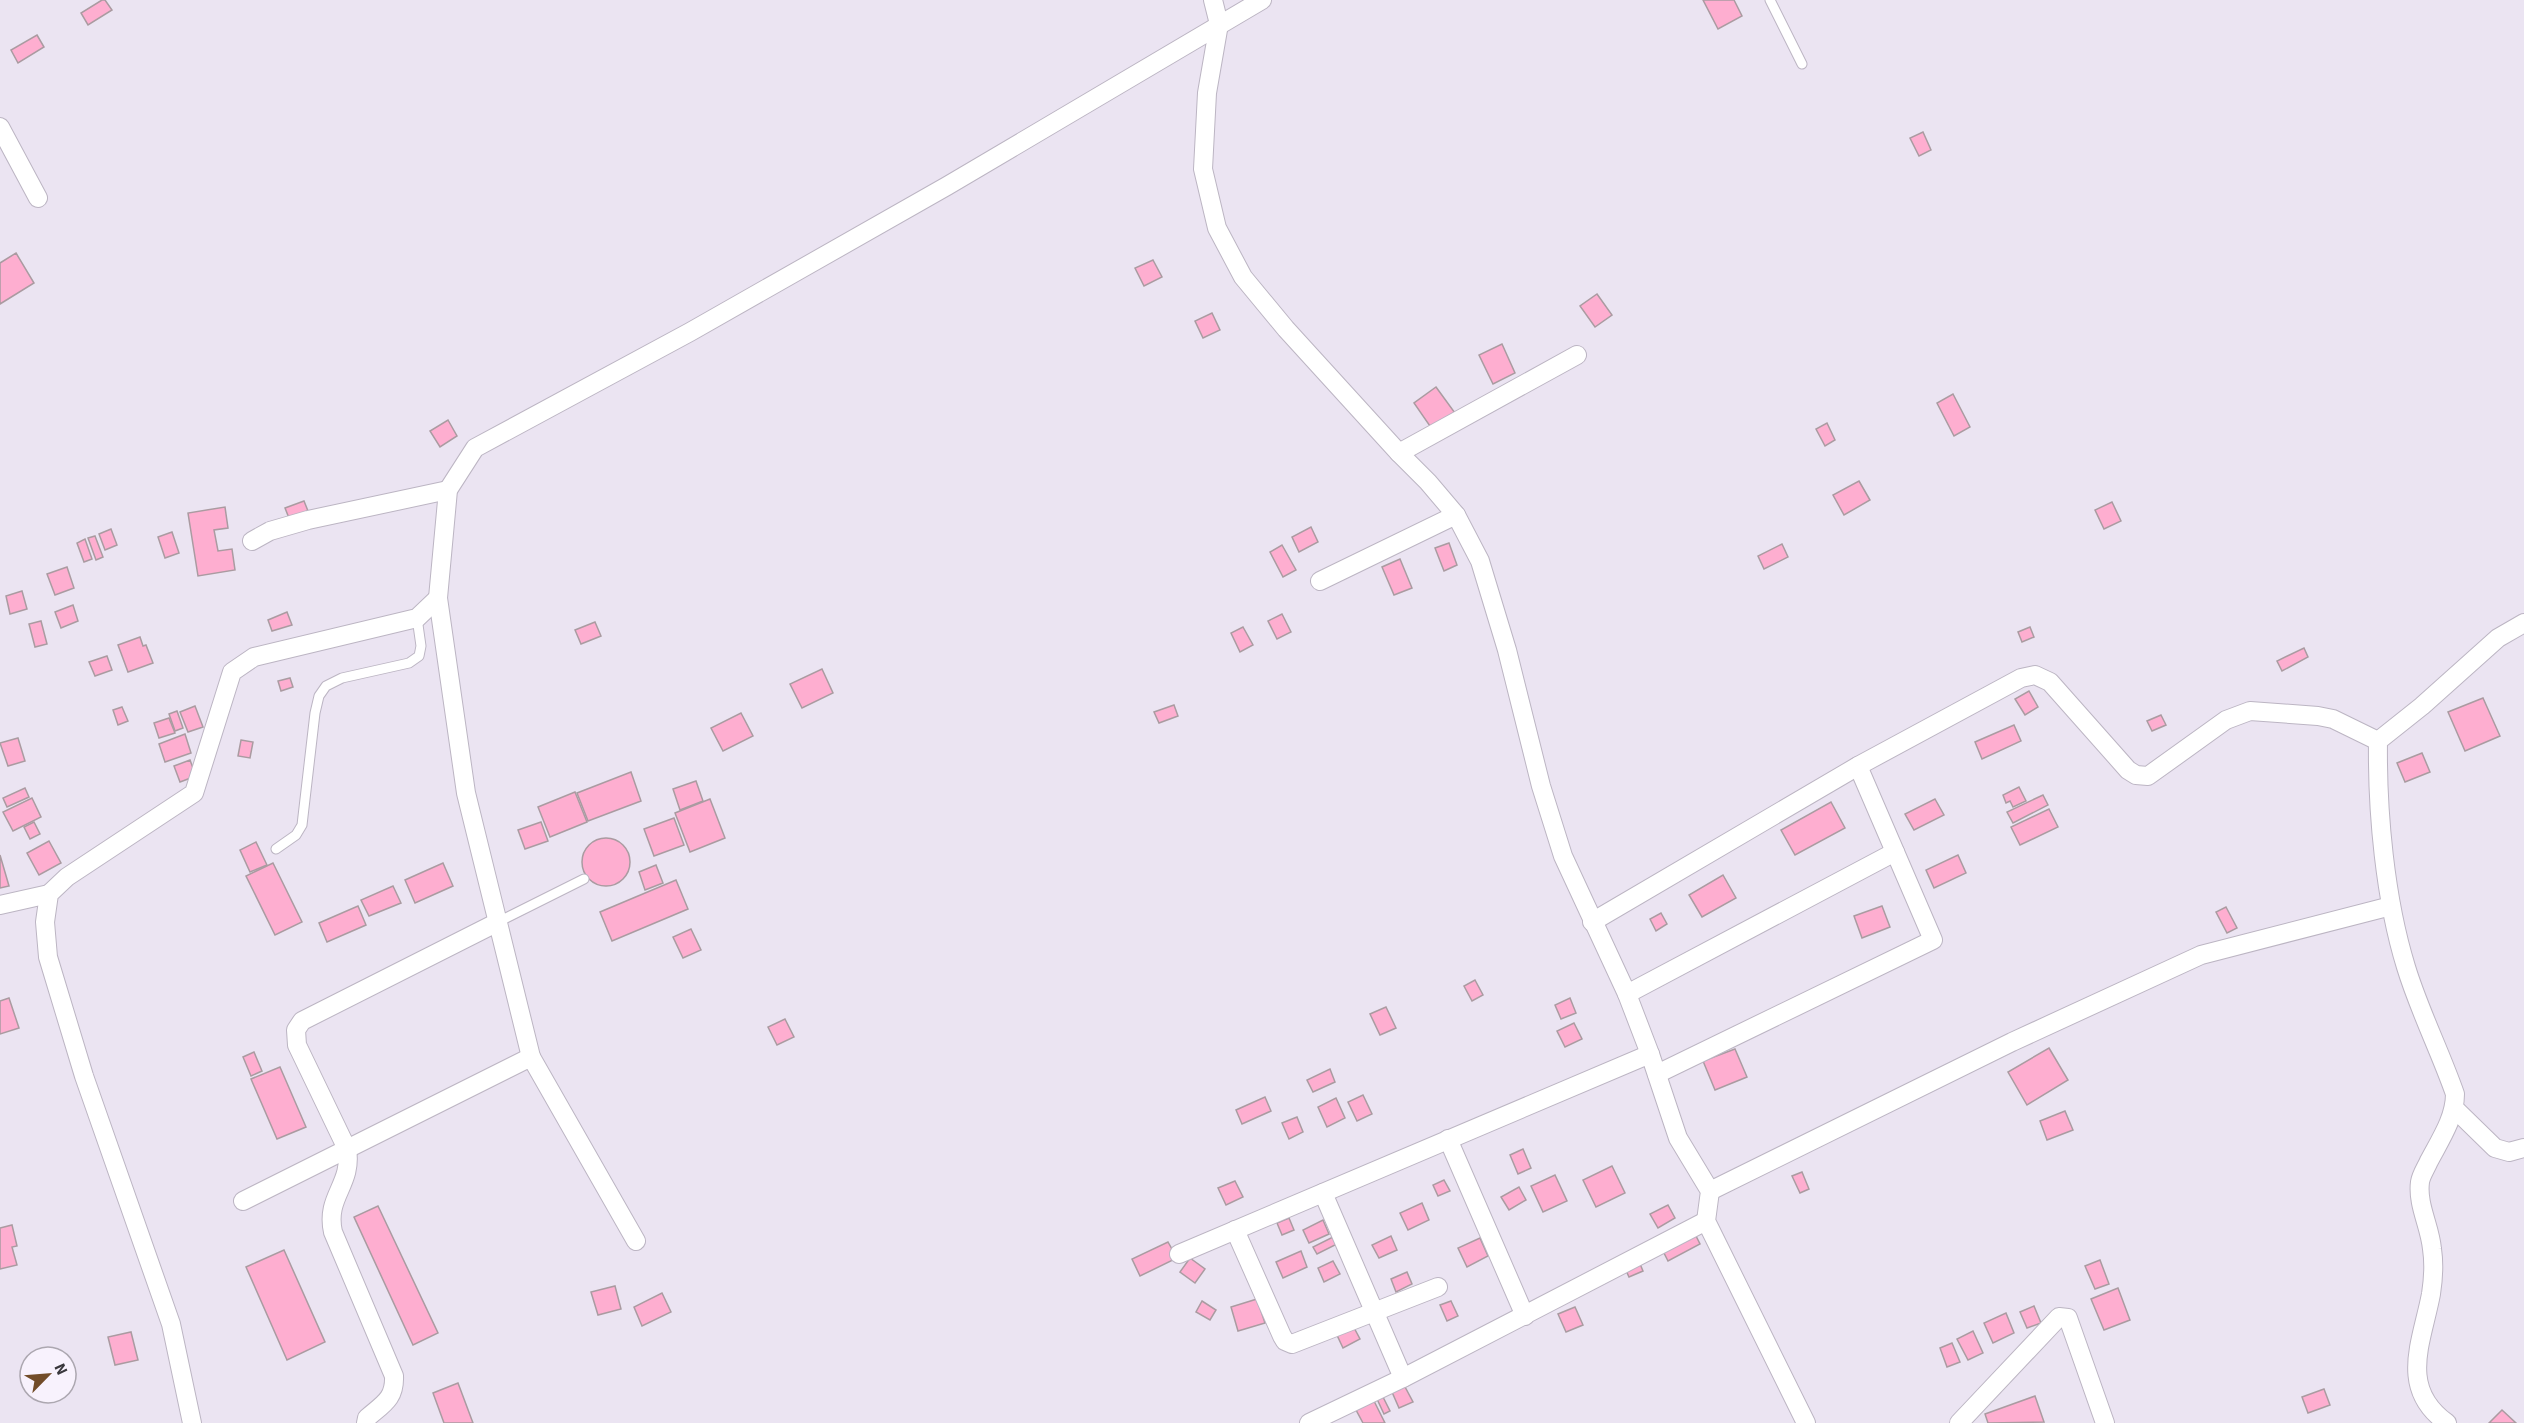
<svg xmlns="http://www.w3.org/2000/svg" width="2524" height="1423" font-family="'Source Sans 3',sans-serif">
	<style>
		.building { fill: #feaed0; stroke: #aa9ba1; stroke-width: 1.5 }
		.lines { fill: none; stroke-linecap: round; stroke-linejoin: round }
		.lane-casing { stroke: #bcb5c3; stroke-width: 11 }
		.street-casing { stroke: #bcb5c3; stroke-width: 20 }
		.lane { stroke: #fff; stroke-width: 9 }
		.street { stroke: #fff; stroke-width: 18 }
	</style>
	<rect width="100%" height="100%" fill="#ebe4f2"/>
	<g class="building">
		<path d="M102,0h3l7,10 -24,15 -7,-12z"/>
		<path d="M1703,0h31l8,16 -24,13z"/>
		<path d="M37,35l7,12 -26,16 -7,-13z"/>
		<path d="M1923,132l8,18 -12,6 -9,-18z"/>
		<path d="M16,253l18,30 -34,21v-41z"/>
		<path d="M1153,260l9,17 -18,9 -9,-18z"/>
		<path d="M1597,294l15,21 -17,12 -15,-21z"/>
		<path d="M1212,313l8,17 -17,8 -8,-17z"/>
		<path d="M1502,344l13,29 -22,11 -14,-29z"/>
		<path d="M1436,387l19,26 -23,16 -18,-26z"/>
		<path d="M1953,394l17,33 -16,9 -17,-33z"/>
		<path d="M448,420l9,16 -17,11 -10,-16z"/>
		<path d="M1827,423l8,17 -10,6 -9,-17z"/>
		<path d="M1859,481l11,19 -26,15 -11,-20z"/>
		<path d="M304,501l4,10 -19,7 -4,-10z"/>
		<path d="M2112,502l9,19 -17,8 -9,-19z"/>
		<path d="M225,507l3,21 -14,2 4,21 14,-2 3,21 -37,6 -10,-63z"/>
		<path d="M1311,527l7,15 -19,10 -7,-15z"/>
		<path d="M111,529l6,16 -12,5 -6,-16z"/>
		<path d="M172,532l7,21 -14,5 -7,-21z"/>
		<path d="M95,536l8,21 -7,3 -8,-22z"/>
		<path d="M85,539l7,20 -8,3 -7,-19z"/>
		<path d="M1449,543l8,22 -13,6 -9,-23z"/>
		<path d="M1782,544l6,13 -24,12 -6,-13z"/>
		<path d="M1282,545l14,25 -13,7 -13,-25z"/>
		<path d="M1400,559l12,29 -18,7 -12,-28z"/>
		<path d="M67,567l7,21 -19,7 -8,-21z"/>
		<path d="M22,591l5,18 -17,5 -4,-18z"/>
		<path d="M73,605l5,16 -17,7 -6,-16z"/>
		<path d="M287,612l5,13 -20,6 -4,-11z"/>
		<path d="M1282,614l9,18 -14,7 -9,-18z"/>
		<path d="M41,621l6,23 -12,3 -6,-23z"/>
		<path d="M595,622l6,14 -20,8 -6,-14z"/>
		<path d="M1243,627l10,18 -13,7 -9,-19z"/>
		<path d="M2030,627l4,10 -12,5 -4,-10z"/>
		<path d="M140,637l3,9 3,-1 7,18 -25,9 -10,-27z"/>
		<path d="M2304,648l4,9 -26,14 -5,-10z"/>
		<path d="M107,656l5,14 -17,6 -6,-14z"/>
		<path d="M822,669l11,24 -31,15 -12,-24z"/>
		<path d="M290,678l3,9 -12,4 -3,-10z"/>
		<path d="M2029,691l9,16 -13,8 -10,-16z"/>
		<path d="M2483,698l17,38 -35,15 -17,-39z"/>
		<path d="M1174,705l4,11 -19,7 -5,-11z"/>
		<path d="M195,706l8,21 -15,5 -8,-20z"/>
		<path d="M122,707l6,14 -10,4 -5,-15z"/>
		<path d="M177,711l6,17 -8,3 -6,-17z"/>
		<path d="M741,713l12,23 -30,15 -12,-23z"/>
		<path d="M2161,715l5,10 -14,6 -5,-10z"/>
		<path d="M169,718l6,15 -16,5 -5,-15z"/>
		<path d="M2014,725l7,16 -39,18 -7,-17z"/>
		<path d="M185,734l6,19 -26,9 -6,-18z"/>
		<path d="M18,738l7,23 -17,5 -8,-23z"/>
		<path d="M241,740l12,2 -3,16 -12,-2z"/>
		<path d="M2422,753l8,19 -25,10 -8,-19z"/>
		<path d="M190,760l6,16 -16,6 -6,-16z"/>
		<path d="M631,772l10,29 -53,20 -11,-28z"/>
		<path d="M696,781l7,20 -23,9 -7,-21z"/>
		<path d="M2019,787l7,14 -13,6 -3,-6 -4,2 -3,-8z"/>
		<path d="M25,788l4,9 -22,10 -4,-9z"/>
		<path d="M575,792l12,30 -37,15 -12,-30z"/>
		<path d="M2043,795l5,10 -35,18 -6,-11z"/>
		<path d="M32,798l9,19 -28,14 -10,-19z"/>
		<path d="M710,799l15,39 -35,14 -15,-39z"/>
		<path d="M1935,799l9,16 -30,15 -9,-16z"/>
		<path d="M1831,802l14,26 -50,27 -14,-25z"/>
		<path d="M2049,809l9,18 -38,18 -9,-18z"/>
		<path d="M674,818l10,27 -30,11 -10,-27z"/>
		<path d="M34,822l6,12 -10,5 -6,-12z"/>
		<path d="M541,822l7,19 -23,8 -7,-19z"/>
		<circle cx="606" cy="862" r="24"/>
		<path d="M49,841l12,22 -22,12 -12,-22z"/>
		<path d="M256,842l11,23 -17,7 -10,-22z"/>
		<path d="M0,855l9,31 -9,2z"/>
		<path d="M1958,855l8,18 -32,15 -8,-18z"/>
		<path d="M273,863l29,59 -27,13 -29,-59z"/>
		<path d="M443,863l10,23 -38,17 -10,-23z"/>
		<path d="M656,865l7,18 -18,7 -6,-18z"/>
		<path d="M1723,875l13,23 -34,19 -13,-22z"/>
		<path d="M676,880l12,29 -76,32 -12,-29z"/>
		<path d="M393,886l8,17 -32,13 -8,-16z"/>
		<path d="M358,906l8,19 -39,17 -8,-19z"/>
		<path d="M1882,906l8,21 -28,11 -8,-22z"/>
		<path d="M2226,907l11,21 -10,5 -11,-21z"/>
		<path d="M1661,913l6,11 -11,7 -6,-12z"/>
		<path d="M691,929l10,21 -18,8 -10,-21z"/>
		<path d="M1475,980l8,15 -11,6 -8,-15z"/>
		<path d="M9,998l10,30 -19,6v-33z"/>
		<path d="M1570,998l6,15 -15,6 -6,-14z"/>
		<path d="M1386,1007l10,21 -16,7 -10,-21z"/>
		<path d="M785,1019l9,18 -17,8 -9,-18z"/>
		<path d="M1574,1023l8,16 -17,8 -8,-16z"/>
		<path d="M2049,1048l19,32 -41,25 -19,-33z"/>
		<path d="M1735,1049l12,28 -32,13 -12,-29z"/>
		<path d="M254,1052l8,19 -11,5 -8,-19z"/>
		<path d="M280,1067l26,60 -29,12 -26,-60z"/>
		<path d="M1330,1069l5,13 -22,10 -6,-12z"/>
		<path d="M1363,1095l9,19 -15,7 -9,-19z"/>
		<path d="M1265,1097l6,14 -29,13 -6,-14z"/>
		<path d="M1336,1098l9,20 -18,9 -9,-20z"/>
		<path d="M2065,1111l8,19 -26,10 -7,-19z"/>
		<path d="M1297,1117l6,15 -14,7 -7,-16z"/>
		<path d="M1523,1149l8,19 -13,6 -8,-19z"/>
		<path d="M1612,1166l13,27 -29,14 -13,-27z"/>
		<path d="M1802,1172l7,17 -9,4 -8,-17z"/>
		<path d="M1555,1175l12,26 -24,11 -12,-26z"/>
		<path d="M1444,1180l6,11 -12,5 -5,-11z"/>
		<path d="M1235,1181l8,16 -17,8 -8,-17z"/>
		<path d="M1519,1187l7,13 -17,10 -8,-13z"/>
		<path d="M1422,1203l7,17 -21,10 -8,-17z"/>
		<path d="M1668,1205l7,13 -17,10 -8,-14z"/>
		<path d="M378,1206l60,127 -25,12 -59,-128z"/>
		<path d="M1289,1218l5,12 -12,5 -5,-12z"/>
		<path d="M1323,1220l6,14 -20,9 -6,-13z"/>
		<path d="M12,1225l5,21 -5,1 5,18 -17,4v-41z"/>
		<path d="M1694,1232l6,12 -32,17 -6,-12z"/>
		<path d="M1337,1235l4,7 -24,12 -4,-7z"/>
		<path d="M1391,1236l6,14 -18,8 -7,-13z"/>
		<path d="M1480,1238l8,18 -21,11 -9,-19z"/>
		<path d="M1168,1242l9,16 -37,18 -8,-17z"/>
		<path d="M284,1250l41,92 -38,18 -41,-93z"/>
		<path d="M1301,1251l6,16 -24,11 -7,-16z"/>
		<path d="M1190,1258l15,11 -10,14 -15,-11z"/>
		<path d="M1638,1259l5,12 -14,6 -5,-11z"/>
		<path d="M2100,1260l9,24 -14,5 -10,-23z"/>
		<path d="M1333,1261l7,13 -16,8 -6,-14z"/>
		<path d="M1407,1272l5,12 -16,8 -5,-13z"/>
		<path d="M615,1286l6,23 -23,6 -7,-23z"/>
		<path d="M2118,1288l12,32 -26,10 -13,-31z"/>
		<path d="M662,1293l9,19 -29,14 -8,-19z"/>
		<path d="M1257,1299l8,24 -27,8 -7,-24z"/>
		<path d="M1202,1301l14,9 -6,10 -14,-8z"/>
		<path d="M1451,1301l7,15 -11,5 -7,-16z"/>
		<path d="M2034,1306l7,17 -14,5 -7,-16z"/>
		<path d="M1575,1307l8,18 -17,7 -8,-18z"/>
		<path d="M2006,1313l8,20 -21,10 -9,-20z"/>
		<path d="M1352,1324l8,15 -17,9 -7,-15z"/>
		<path d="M1973,1331l10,22 -15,7 -11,-21z"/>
		<path d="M131,1332l7,28 -23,5 -7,-28z"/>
		<path d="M1952,1343l8,19 -13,5 -7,-19z"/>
		<path d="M458,1383l15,40h-29l-11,-30z"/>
		<path d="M1404,1385l9,17 -14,6 -7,-16z"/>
		<path d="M2324,1389l6,16 -22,8 -6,-16z"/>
		<path d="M2035,1396l9,26 -56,1 -3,-9z"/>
		<path d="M1383,1397l7,14 -6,3 -7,-15z"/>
		<path d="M1373,1399l12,24h-22l-8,-15z"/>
		<path d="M2502,1410l14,13h-27z"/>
	</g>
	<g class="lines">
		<defs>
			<g id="lane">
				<path d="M1770,0l32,64"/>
				<path d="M276,849l20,-14 6,-10 13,-112 4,-17 7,-10 16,-8 67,-15 10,-7 2,-10 -4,-28"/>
				<path d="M498,922l86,-43"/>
			</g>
			<g id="street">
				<path d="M1213,0l6,24 -12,69 -4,76 14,59 26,49 43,52 113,124 29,29 28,33 24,46 27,89 34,136 22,70 64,138 23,60 28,84 32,53 -4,30 100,202"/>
				<path d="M0,127l38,71"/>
				<path d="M1399,453l178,-98"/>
				<path d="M252,541l18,-10 38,-11 140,-30"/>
				<path d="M1320,581l136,-66"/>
				<path d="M0,905l49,-11"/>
				<path d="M1592,922l266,-156 163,-88 14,-3 15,7 78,88 8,5 12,1 78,-56 24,-9 68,5 15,3 45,22"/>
				<path d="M1627,994l268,-142"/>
				<path d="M531,1057l-65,-264 -28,-195 10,-108 27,-42 215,-116 257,-146 315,-186"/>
				<path d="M1657,1074l276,-134 -75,-174"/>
				<path d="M2455,1109l40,39 14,4 15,-4"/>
				<path d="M1448,1139l77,177"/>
				<path d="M1710,1191l302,-149 189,-87 190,-49"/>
				<path d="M1323,1193l80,185"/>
				<path d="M243,1201l288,-144 105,184"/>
				<path d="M1235,1230l47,106 3,5 7,3 146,-57"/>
				<path d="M1179,1254l471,-200"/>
				<path d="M192,1423l-21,-99 -87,-248 -36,-119 -3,-35 4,-28 18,-17 127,-84 38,-121 22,-15 163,-39 21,-20"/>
				<path d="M366,1423l1,-5c16,-14 28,-19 27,-42l-61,-144c-8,-36 20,-47 14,-83l-50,-104 -1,-15 6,-9 196,-99"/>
				<path d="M1309,1423l94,-45 303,-157"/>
				<path d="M1959,1423l100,-106 9,1 37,105"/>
				<path d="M2447,1423c-49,-35 -25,-81 -16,-129 2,-13 3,-32 1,-45 -2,-23 -15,-44 -12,-67 1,-7 6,-14 9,-21 11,-21 26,-43 26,-67 -15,-43 -36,-84 -49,-127 -21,-68 -29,-155 -28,-226l44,-35 76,-68 26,-15"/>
			</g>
		</defs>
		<use href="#lane" class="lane-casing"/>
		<use href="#street" class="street-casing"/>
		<use href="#lane" class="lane"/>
		<use href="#street" class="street"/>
	</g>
	<g transform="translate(48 1375) rotate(65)"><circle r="28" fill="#f8f2fd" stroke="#aca7b0" stroke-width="1.5"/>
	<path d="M0-4.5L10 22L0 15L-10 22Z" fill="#724c29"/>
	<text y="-9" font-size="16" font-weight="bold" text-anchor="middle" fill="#39373c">N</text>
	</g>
</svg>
